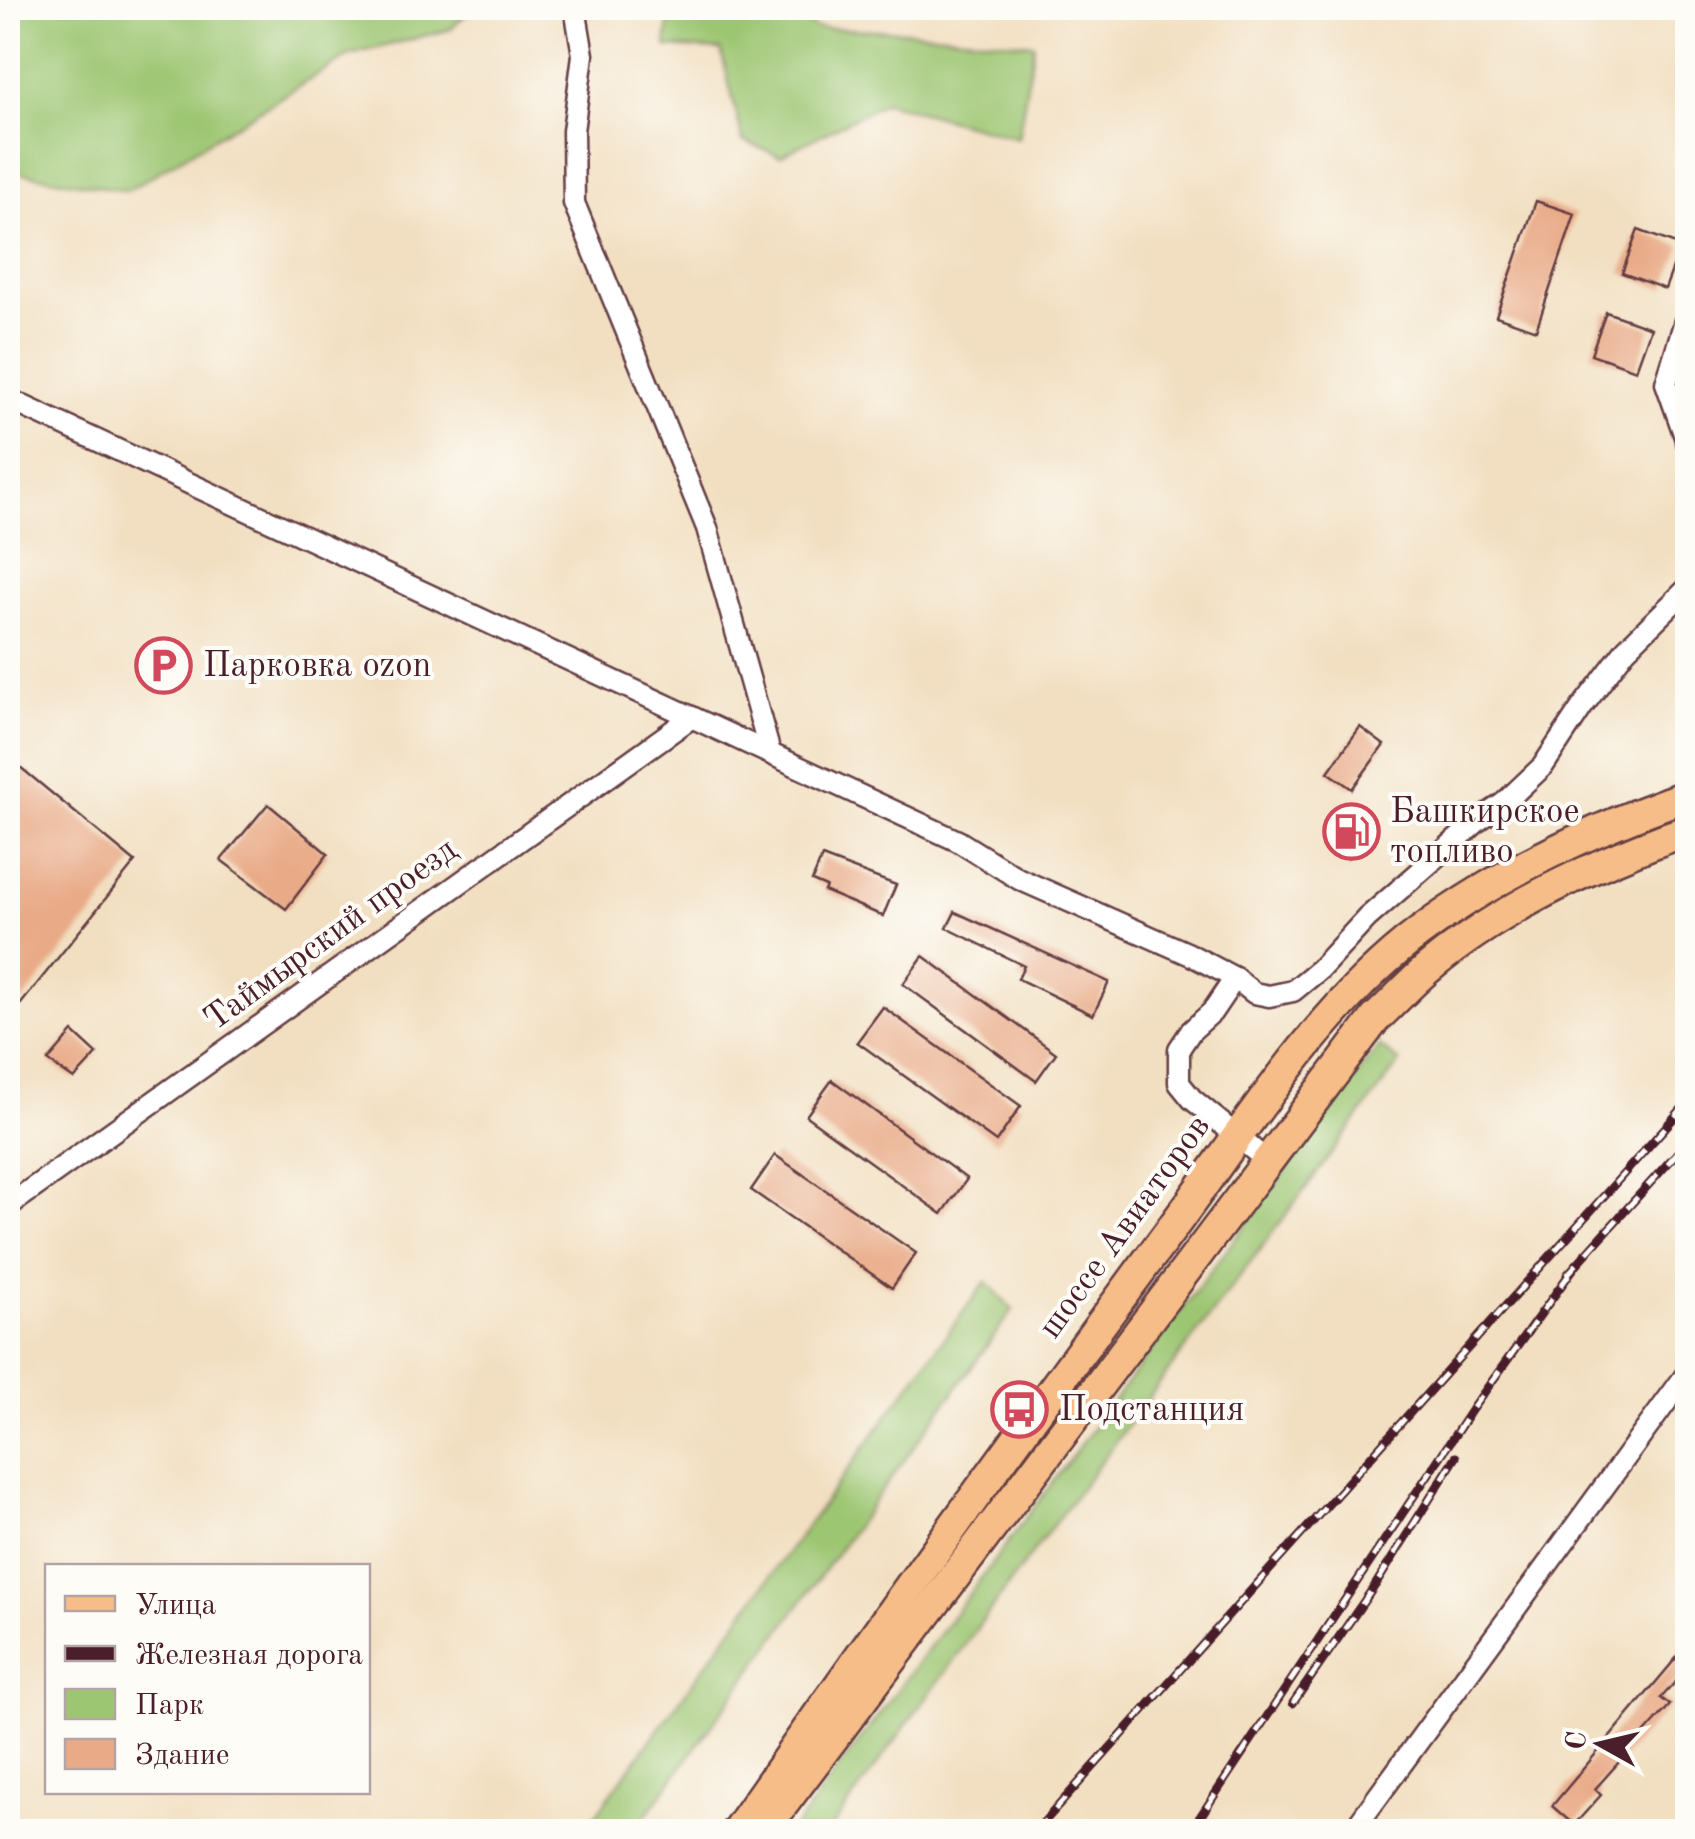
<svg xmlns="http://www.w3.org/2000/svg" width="1695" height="1839" font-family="'Old Standard TT',serif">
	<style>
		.green { fill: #9dc672; stroke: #74724e; stroke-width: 2.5 }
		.building { fill: #e9aa87 }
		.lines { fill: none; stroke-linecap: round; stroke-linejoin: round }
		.minor-casing { stroke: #633c42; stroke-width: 25 }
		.primary-casing { stroke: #633c42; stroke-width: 35 }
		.minor { stroke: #fff; stroke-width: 20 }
		.primary { stroke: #f7bd88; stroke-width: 30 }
		.rail-casing { stroke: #4a1f2b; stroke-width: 9 }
		.rail { stroke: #fdfcf7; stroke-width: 5; stroke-dasharray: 15; stroke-linecap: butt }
		.labels { text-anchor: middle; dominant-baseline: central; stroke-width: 8; stroke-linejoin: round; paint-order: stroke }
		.poi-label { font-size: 35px; fill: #4a1f2b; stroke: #fdfcf7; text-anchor: start }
		.street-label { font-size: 35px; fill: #4a1f2b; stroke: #fdfcf7 }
	</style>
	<rect width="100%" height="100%" fill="#fdfcf7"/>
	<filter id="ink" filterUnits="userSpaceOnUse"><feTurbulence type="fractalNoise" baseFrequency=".01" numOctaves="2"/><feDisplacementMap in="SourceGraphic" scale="20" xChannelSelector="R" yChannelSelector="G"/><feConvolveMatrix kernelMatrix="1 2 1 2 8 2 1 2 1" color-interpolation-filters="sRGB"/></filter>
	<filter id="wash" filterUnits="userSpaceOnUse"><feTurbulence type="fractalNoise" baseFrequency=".0048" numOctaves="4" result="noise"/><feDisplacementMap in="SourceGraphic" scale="40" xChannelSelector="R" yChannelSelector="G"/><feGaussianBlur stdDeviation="2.25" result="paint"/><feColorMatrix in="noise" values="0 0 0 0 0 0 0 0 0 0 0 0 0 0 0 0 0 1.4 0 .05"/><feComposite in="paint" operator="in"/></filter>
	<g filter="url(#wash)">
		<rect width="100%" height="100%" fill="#f2dfc1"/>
		<g class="green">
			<path d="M8,8h464l-21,21 -101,26 -223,136 -119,-20z"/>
			<path d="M670,8h112l34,20 88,3 130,13 -16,94 -133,-36 -105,54 -37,-15 -22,-91 -55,-3z"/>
			<path d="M1379,1046l21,16 -385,514 -186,255h-37z"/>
			<path d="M986,1281l27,29 -378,521h-51z"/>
		</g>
		<g id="blocks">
			<g class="building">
				<path d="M1536,201l39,13 -39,116 -40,-14z"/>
				<path d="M1638,230l43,16 -16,43 -43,-16z"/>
				<path d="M1606,312l45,16 -15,42 -45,-16z"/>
				<path d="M1360,727l24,18 -32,44 -24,-17z"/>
				<path d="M8,757l127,105 -127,158z"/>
				<path d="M268,804l60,50 -42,55 -65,-49z"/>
				<path d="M1356,811l17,13 -26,34 -17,-13z"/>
				<path d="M822,857l74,28 -13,31 -59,-25 2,-4 -14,-6z"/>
				<path d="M955,912l154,70 -16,33 -75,-36 6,-13 -77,-38z"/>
				<path d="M923,956l133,97 -20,28 -133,-97z"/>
				<path d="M883,1007l138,99 -25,36 -139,-100z"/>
				<path d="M73,1032l24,22 -23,25 -26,-18z"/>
				<path d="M832,1080l135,99 -25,35 -136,-98z"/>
				<path d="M775,1155l141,98 -24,35 -141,-98z"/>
				<path d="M1688,1644v40l-8,-7 -19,21 9,7 -75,84 6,6 -27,30 -22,-19z"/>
			</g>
		</g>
	</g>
	<g filter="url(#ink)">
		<use href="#blocks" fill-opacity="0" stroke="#633c42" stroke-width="2.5"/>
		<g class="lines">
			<defs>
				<g id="minor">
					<path d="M575,8l8,47 -10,76 1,72 133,325 63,225"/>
					<path d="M1685,321l-19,62 22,62"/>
					<path d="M8,399l950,442 61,38 170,75 46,24 19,15 15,3 24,-5 27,-22 47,-51 112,-98 25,-17 39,-37 39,-59 44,-58 62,-61"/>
					<path d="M1235,978l-23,34 -21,19 -12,18v34l13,16 74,61"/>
					<path d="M8,1206l684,-489"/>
					<path d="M1352,1832l336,-460"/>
				</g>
				<g id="primary">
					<path d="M736,1832c141,-202 286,-402 433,-600 75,-101 149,-224 251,-300 80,-60 173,-103 268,-137"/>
					<path d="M762,1832l613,-813c19,-17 36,-37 56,-53 73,-61 168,-104 257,-136"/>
				</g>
			</defs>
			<use href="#minor" class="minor-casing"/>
			<use href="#primary" class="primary-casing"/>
			<use href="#minor" class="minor"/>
			<use href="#primary" class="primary"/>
			<defs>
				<g id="rail">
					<path d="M1567,1275l121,-134"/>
					<path d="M1293,1703l83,-119 80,-127"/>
					<path d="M1035,1832l653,-730"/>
					<path d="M1190,1832l282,-423 104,-144"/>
				</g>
			</defs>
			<use href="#rail" class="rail-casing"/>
			<use href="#rail" class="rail"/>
		</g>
	</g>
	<defs>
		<symbol id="parking-ring" viewBox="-11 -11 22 22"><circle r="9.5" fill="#fdfcf7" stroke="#d1495b" stroke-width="1.5"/><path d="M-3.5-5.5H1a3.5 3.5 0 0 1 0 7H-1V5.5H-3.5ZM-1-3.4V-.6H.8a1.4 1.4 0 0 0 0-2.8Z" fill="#d1495b"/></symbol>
		<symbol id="fuel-ring" viewBox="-11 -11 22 22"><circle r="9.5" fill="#fdfcf7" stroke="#d1495b" stroke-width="1.5"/><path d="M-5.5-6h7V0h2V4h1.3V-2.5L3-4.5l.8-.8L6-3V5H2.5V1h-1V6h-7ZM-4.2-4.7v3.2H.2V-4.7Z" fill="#d1495b"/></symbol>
		<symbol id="bus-ring" viewBox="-11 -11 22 22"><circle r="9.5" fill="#fdfcf7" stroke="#d1495b" stroke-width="1.5"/><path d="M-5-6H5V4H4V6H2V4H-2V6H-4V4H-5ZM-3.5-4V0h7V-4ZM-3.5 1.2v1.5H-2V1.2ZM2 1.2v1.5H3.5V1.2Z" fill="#d1495b"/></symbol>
	</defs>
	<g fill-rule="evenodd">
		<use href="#parking-ring" x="132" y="634" width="63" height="63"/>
		<use href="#fuel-ring" x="1320" y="800" width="63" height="63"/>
		<use href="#bus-ring" x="988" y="1378" width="63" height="63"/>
	</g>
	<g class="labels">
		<g class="poi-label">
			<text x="203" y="666">Парковка ozon</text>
			<text x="1390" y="812">Башкирское<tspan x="1390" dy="40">топливо</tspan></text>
			<text x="1059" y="1410">Подстанция</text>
		</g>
		<g class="street-label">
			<text transform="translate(331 935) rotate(-36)">Таймырский проезд</text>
			<text transform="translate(1125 1227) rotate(-54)">шоссе Авиаторов</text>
		</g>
	</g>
	<rect width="1695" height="1839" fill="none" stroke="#fdfcf7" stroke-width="40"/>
	<rect x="45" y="1564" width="325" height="230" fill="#fdfcf7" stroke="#b5a4a5" stroke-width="2.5"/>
	<rect x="65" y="1596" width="50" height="15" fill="#f7bd88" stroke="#b5a4a5" stroke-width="2.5"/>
	<text x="135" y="1614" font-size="30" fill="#4a1f2b">Улица</text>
	<rect x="65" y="1646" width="50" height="15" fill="#4a1f2b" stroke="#b5a4a5" stroke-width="2.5"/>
	<text x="135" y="1664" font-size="30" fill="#4a1f2b">Железная дорога</text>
	<rect x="65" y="1689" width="50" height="30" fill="#9dc672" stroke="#b5a4a5" stroke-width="2.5"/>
	<text x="135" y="1714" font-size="30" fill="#4a1f2b">Парк</text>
	<rect x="65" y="1739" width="50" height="30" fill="#e9aa87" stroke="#b5a4a5" stroke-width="2.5"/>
	<text x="135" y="1764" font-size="30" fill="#4a1f2b">Здание</text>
	<g transform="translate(1600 1744) rotate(278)" stroke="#fdfcf7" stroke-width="8" paint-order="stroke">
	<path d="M0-8L18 38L0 25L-18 38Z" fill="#4a1f2b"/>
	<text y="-15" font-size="28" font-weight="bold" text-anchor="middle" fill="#4a1f2b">С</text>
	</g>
</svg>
